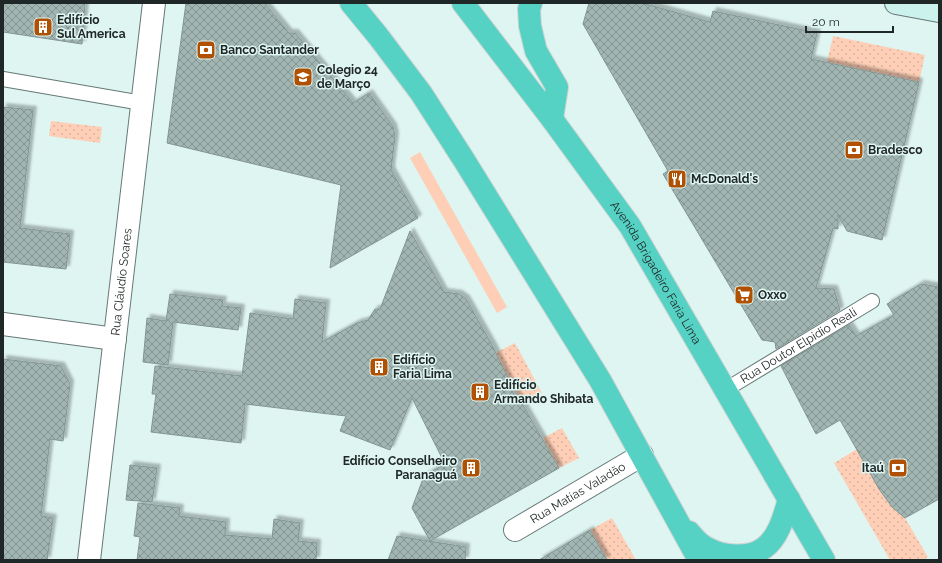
<svg xmlns="http://www.w3.org/2000/svg" width="942" height="563" font-family="Raleway,sans-serif">
	<style>
		.green { fill: #fecfb6 }
		.garden { fill: url(#garden-dots) }
		.building { fill: url(#building-cross-hatch); stroke: #829693; filter: url(#shadow) }
		.lines { fill: none; stroke-linecap: round; stroke-linejoin: round }
		.lane-casing { stroke: #667976; stroke-width: 16 }
		.street-casing { stroke: #667976; stroke-width: 24 }
		.secondary-casing { stroke: #667976; stroke-width: 24 }
		.highway-casing { stroke: #d2d4d4; stroke-width: 24 }
		.lane { stroke: #fff; stroke-width: 14 }
		.street { stroke: #fff; stroke-width: 22 }
		.secondary { stroke: #ccf2ed; stroke-width: 22 }
		.highway { stroke: #56d2c4; stroke-width: 22 }
		.labels { text-anchor: middle; dominant-baseline: central; stroke-width: 3; stroke-linejoin: round; paint-order: stroke }
		.poi-label { font-size: 12px; font-weight: bold; fill: #202827; stroke: #dff5f1; text-anchor: start }
		.street-label { font-size: 12px; fill: #202827; stroke: #dff5f1 }
	</style>
	<defs>
		<pattern id="garden-dots" width="8" height="8" patternUnits="userSpaceOnUse"><rect width="8" height="8" fill="#fecfb6"/><path d="M2 2h.1M6 6h.1" fill="none" stroke="#d9b29c" stroke-width="1.8" stroke-linecap="round"/></pattern>
		<pattern id="building-cross-hatch" width="8" height="8" patternUnits="userSpaceOnUse"><rect width="8" height="8" fill="#a1b6b2"/><path d="M0 0l8 8M0 8l8-8" fill="none" stroke="#839491"/></pattern>
		<filter id="shadow"><feDropShadow dx="3.5" dy="-3.5" stdDeviation="1" flood-color="#0004"/></filter>
	</defs>
	<rect width="100%" height="100%" fill="#dff5f1"/>
	<path class="green" d="M420,152l87,155 -10,6 -87,-155z"/>
	<g class="garden">
		<path d="M833,36l92,19 -6,27 -92,-20z"/>
		<path d="M51,121l51,6 -2,16 -51,-7z"/>
		<path d="M515,343l27,50 -20,11 -27,-51z"/>
		<path d="M562,428l17,30 -20,10 -16,-30z"/>
		<path d="M857,449l22,40 15,19 11,10 23,39 -5,3h-33l-56,-97z"/>
		<path d="M612,518l24,42h-29l-17,-30z"/>
	</g>
	<g class="building">
		<path d="M3,3h82l-3,41 -79,-12z"/>
		<path d="M186,3h78l25,30h6l58,70 16,-10 24,34 2,9 -4,34 27,48 -88,50 11,-83 -174,-42z"/>
		<path d="M589,3h53l68,19 3,-11 104,22 -6,26 108,23 -37,158 -35,-9 -9,-16v14l-5,-1 -17,60 18,1 6,21 -64,39 -1,-7 -13,-2 -99,-166 5,-3 -85,-147z"/>
		<path d="M3,107l30,3 -13,118 50,6 -4,35 -63,-7z"/>
		<path d="M410,231l34,61 15,2 7,5 27,48 20,41 46,80 -129,73 -18,-33 12,-32 21,-12 -33,-66 -22,52 -50,-19 6,-15 -101,-12 -4,39 -90,-11 5,-38h-4l3,-28 87,10 8,-63 43,6 2,-20 31,4 -4,39 35,-19 11,-3 7,-11h5z"/>
		<path d="M921,284l18,3v212l-34,19 -13,-11 -13,-18 -39,-69 -24,14 -35,-68 68,-41 7,11 38,-21 -7,-11z"/>
		<path d="M170,294l53,6 -1,6 19,2 -3,22 -65,-8 -5,43 -25,-3 4,-44 19,3z"/>
		<path d="M3,359l58,7 9,18 -7,57 -13,-2 -9,77 12,2 -6,42h-44z"/>
		<path d="M130,465l27,3 -5,34 -26,-2z"/>
		<path d="M138,503l42,5 -1,8 47,6 -1,13 47,4 2,-20 26,4 -2,18 19,2 -1,17h-179l3,-23 -6,-1z"/>
		<path d="M590,530l17,30h-68z"/>
		<path d="M397,536l69,11 -1,13h-77z"/>
	</g>
	<g class="lines">
		<defs>
			<g id="lane">
				<path d="M3,79l139,24"/>
				<path id="s1" d="M725,390l147,-89"/>
			</g>
			<g id="street">
				<path d="M3,324l112,15"/>
				<path id="s2" d="M515,530l127,-75"/>
				<path id="s3" d="M89,560l65,-557"/>
			</g>
			<path id="secondary" d="M896,3l43,8"/>
			<g id="highway">
				<path d="M351,3l27,33 43,57 43,67 136,220 99,180"/>
				<path id="s4" d="M463,3l89,116 78,107 194,334"/>
				<path d="M531,3l-2,6 1,17 6,25 21,36 -5,32"/>
				<path d="M689,532c5,6 11,13 18,16 16,9 42,11 57,0 15,-11 20,-32 25,-49"/>
			</g>
		</defs>
		<use href="#lane" class="lane-casing"/>
		<use href="#street" class="street-casing"/>
		<use href="#secondary" class="secondary-casing"/>
		<use href="#highway" class="highway-casing"/>
		<use href="#lane" class="lane"/>
		<use href="#street" class="street"/>
		<use href="#secondary" class="secondary"/>
		<use href="#highway" class="highway"/>
	</g>
	<defs>
		<symbol id="building-square" viewBox="-11 -11 22 22"><rect x="-9" y="-9" width="18" height="18" rx="4" fill="#af5003" stroke="#dff5f1"/><path d="M-4-6H4V6H1V3H-1V6H-4ZM-2.5-4.3h1.7v1.8h-1.7ZM.8-4.3h1.7v1.8H.8ZM-2.5-1h1.7V.8h-1.7ZM.8-1h1.7V.8H.8Z" fill="#fff"/></symbol>
		<symbol id="bank-square" viewBox="-11 -11 22 22"><rect x="-9" y="-9" width="18" height="18" rx="4" fill="#af5003" stroke="#dff5f1"/><path d="M-6-4H6V4H-6ZM0-2.3a2.3 2.3 0 1 0 0 4.6a2.3 2.3 0 1 0 0-4.6Z" fill="#fff"/></symbol>
		<symbol id="school-square" viewBox="-11 -11 22 22"><rect x="-9" y="-9" width="18" height="18" rx="4" fill="#af5003" stroke="#dff5f1"/><path d="M0-5L7-2L0 1L-7-2ZM-4 1L0 2.5L4 1V4Q0 6-4 4Z" fill="#fff"/></symbol>
		<symbol id="restaurant-square" viewBox="-11 -11 22 22"><rect x="-9" y="-9" width="18" height="18" rx="4" fill="#af5003" stroke="#dff5f1"/><path d="M-5-6h1v4h1v-4h1v4h1v-4h1v5L-1.5 .5V6h-2V.5L-5-1ZM5-6V6H3V1.5H1.5Q1.5-4 5-6Z" fill="#fff"/></symbol>
		<symbol id="supermarket-square" viewBox="-11 -11 22 22"><rect x="-9" y="-9" width="18" height="18" rx="4" fill="#af5003" stroke="#dff5f1"/><path d="M-6-5.5h2.5l.6 2H6L4.5 2H-2.5L-4.4-4H-6ZM-1.5 3.2a1.3 1.3 0 1 0 .1 0ZM3 3.2a1.3 1.3 0 1 0 .1 0Z" fill="#fff"/></symbol>
	</defs>
	<g fill-rule="evenodd">
		<use href="#building-square" x="32" y="16" width="22" height="22"/>
		<use href="#bank-square" x="195" y="39" width="22" height="22"/>
		<use href="#school-square" x="292" y="66" width="22" height="22"/>
		<use href="#bank-square" x="843" y="139" width="22" height="22"/>
		<use href="#restaurant-square" x="666" y="168" width="22" height="22"/>
		<use href="#supermarket-square" x="733" y="284" width="22" height="22"/>
		<use href="#building-square" x="368" y="356" width="22" height="22"/>
		<use href="#building-square" x="469" y="381" width="22" height="22"/>
		<use href="#building-square" x="460" y="457" width="22" height="22"/>
		<use href="#bank-square" x="887" y="457" width="22" height="22"/>
	</g>
	<g class="labels">
		<g class="poi-label">
			<text x="57" y="20">Edifício<tspan x="57" dy="14">Sul America</tspan></text>
			<text x="220" y="50">Banco Santander</text>
			<text x="317" y="70">Colegio 24<tspan x="317" dy="14">de Março</tspan></text>
			<text x="868" y="150">Bradesco</text>
			<text x="691" y="179">McDonald's</text>
			<text x="758" y="295">Oxxo</text>
			<text x="393" y="360">Edifício<tspan x="393" dy="14">Faria Lima</tspan></text>
			<text x="494" y="385">Edifício<tspan x="494" dy="14">Armando Shibata</tspan></text>
			<text x="457" y="461" text-anchor="end">Edifício Conselheiro<tspan x="457" dy="14">Paranaguá</tspan></text>
			<text x="884" y="468" text-anchor="end">Itaú</text>
		</g>
		<g class="street-label">
			<text stroke="none"><textPath href="#s4" startOffset="332">Avenida Brigadeiro Faria Lima</textPath></text>
			<text stroke="none"><textPath href="#s3" startOffset="280">Rua Cláudio Soares</textPath></text>
			<text stroke="none"><textPath href="#s1" startOffset="86">Rua Doutor Elpidio Reali</textPath></text>
			<text stroke="none"><textPath href="#s2" startOffset="73">Rua Matias Valadão</textPath></text>
		</g>
	</g>
	<rect width="942" height="563" fill="none" stroke="#202827" stroke-width="8"/>
	<path d="M806 26v6h87v-6" fill="none" stroke="#202827" stroke-width="2"/>
	<text x="812" y="26" font-size="12" fill="#202827" stroke="#dff5f1" stroke-width="3" paint-order="stroke">20 m</text>
</svg>
